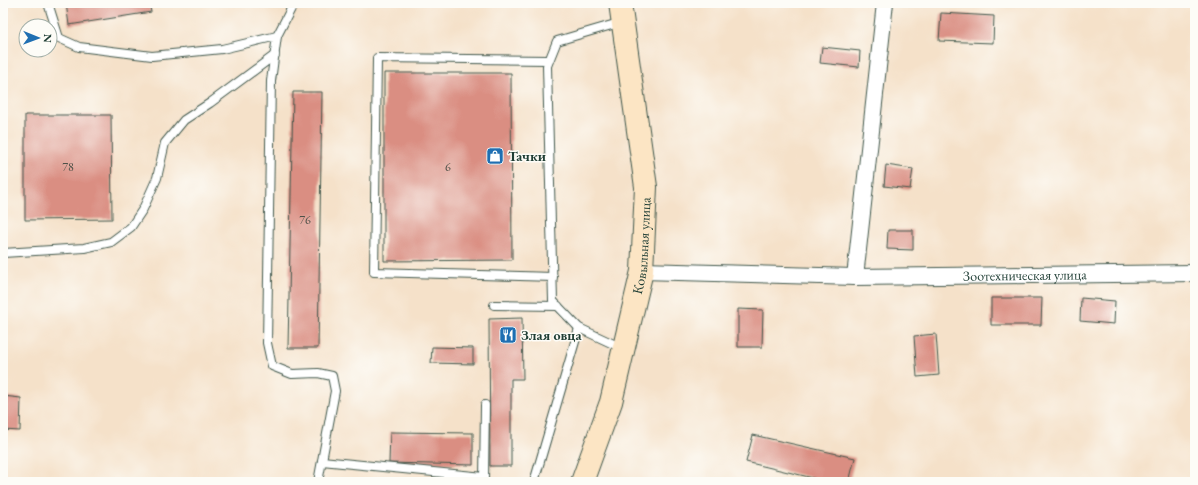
<svg xmlns="http://www.w3.org/2000/svg" width="1198" height="485" font-family="'EB Garamond',serif">
	<style>
		.building { fill: #da8e82 }
		.lines { fill: none; stroke-linecap: round; stroke-linejoin: round }
		.lane-casing { stroke: #3f564a; stroke-width: 10 }
		.street-casing { stroke: #3f564a; stroke-width: 18 }
		.secondary-casing { stroke: #3f564a; stroke-width: 24 }
		.lane { stroke: #fff; stroke-width: 8 }
		.street { stroke: #fff; stroke-width: 16 }
		.secondary { stroke: #fce5c4; stroke-width: 22 }
		.labels { text-anchor: middle; dominant-baseline: central; stroke-width: 3; stroke-linejoin: round; paint-order: stroke }
		.number-label { font-size: 12px; fill: #4e5148 }
		.poi-label { font-size: 14px; font-weight: bold; fill: #1f3d34; stroke: #fdfcf7; text-anchor: start }
		.street-label { font-size: 14px; fill: #1f3d34; stroke: #fdfcf7 }
	</style>
	<rect width="100%" height="100%" fill="#fdfcf7"/>
	<filter id="ink" filterUnits="userSpaceOnUse"><feTurbulence type="fractalNoise" baseFrequency=".025" numOctaves="2"/><feDisplacementMap in="SourceGraphic" scale="8" xChannelSelector="R" yChannelSelector="G"/><feConvolveMatrix kernelMatrix="1 2 1 2 8 2 1 2 1" color-interpolation-filters="sRGB"/></filter>
	<filter id="wash" filterUnits="userSpaceOnUse"><feTurbulence type="fractalNoise" baseFrequency=".012" numOctaves="4" result="noise"/><feDisplacementMap in="SourceGraphic" scale="16" xChannelSelector="R" yChannelSelector="G"/><feGaussianBlur stdDeviation="0.9" result="paint"/><feColorMatrix in="noise" values="0 0 0 0 0 0 0 0 0 0 0 0 0 0 0 0 0 1.4 0 .05"/><feComposite in="paint" operator="in"/></filter>
	<g filter="url(#wash)">
		<rect width="100%" height="100%" fill="#f5e1c9"/>
		<g id="blocks">
			<g class="building">
				<path d="M66,3h83l2,9 -82,13z"/>
				<path d="M941,13l53,3 -1,27 -54,-2z"/>
				<path d="M822,47l38,4 -1,16 -39,-4z"/>
				<path d="M384,73h127l1,187 -128,1z"/>
				<path d="M293,92h29l-4,256h-30z"/>
				<path d="M25,115h86l1,104 -87,1z"/>
				<path d="M886,165l27,4 -3,20 -26,-3z"/>
				<path d="M888,230h25v20l-26,-1z"/>
				<path d="M991,298h51l-1,27h-50z"/>
				<path d="M1081,298l34,3 -1,23 -34,-3z"/>
				<path d="M738,309l25,1 -1,37h-24z"/>
				<path d="M522,318l1,61h-12v87h-21l-1,-147z"/>
				<path d="M936,334l3,41 -22,2 -3,-41z"/>
				<path d="M432,347l41,1v16l-42,-1z"/>
				<path d="M3,396l18,2 -1,33 -17,-1z"/>
				<path d="M390,432l83,1v32l-84,-2z"/>
				<path d="M753,435l102,23 -6,24h-19l-84,-20z"/>
			</g>
		</g>
	</g>
	<g filter="url(#ink)">
		<use href="#blocks" fill-opacity="0" stroke="#3f564a" stroke-width="1"/>
		<g class="lines">
			<defs>
				<g id="lane">
					<path d="M48,3l11,35 20,9 73,9 70,-7 55,-13"/>
					<path d="M294,3l-17,33 -6,45 -4,262 5,23 20,8 26,-1 14,3 3,15 -17,91"/>
					<path d="M622,22l-65,19 -10,25 6,235 26,27 43,20"/>
					<path d="M549,60l-172,-2 -3,214 179,5"/>
					<path d="M3,253l81,-5 27,-6 20,-15 12,-18 14,-31 8,-35 19,-23 26,-17 65,-48"/>
					<path d="M494,305l64,1"/>
					<path d="M322,461l162,16"/>
					<path d="M484,481l1,-76"/>
					<path d="M534,482l45,-154"/>
				</g>
				<g id="street">
					<path id="s1" d="M642,271l213,6 340,-4"/>
					<path d="M855,277l30,-274"/>
				</g>
				<g id="secondary">
					<path id="s2" d="M582,482l29,-80 31,-131 4,-84 -26,-184"/>
				</g>
			</defs>
			<use href="#lane" class="lane-casing"/>
			<use href="#street" class="street-casing"/>
			<use href="#secondary" class="secondary-casing"/>
			<use href="#lane" class="lane"/>
			<use href="#street" class="street"/>
			<use href="#secondary" class="secondary"/>
		</g>
	</g>
	<defs>
		<symbol id="shop-square" viewBox="-11 -11 22 22"><rect x="-9" y="-9" width="18" height="18" rx="4" fill="#1f6fb2" stroke="#fdfcf7"/><path d="M-5-2.5h2.3a2.7 3.5 0 0 1 5.4 0H5L5.5 6h-11ZM-1.5-2.5h3a1.5 2.3 0 0 0-3 0Z" fill="#fff"/></symbol>
		<symbol id="restaurant-square" viewBox="-11 -11 22 22"><rect x="-9" y="-9" width="18" height="18" rx="4" fill="#1f6fb2" stroke="#fdfcf7"/><path d="M-5-6h1v4h1v-4h1v4h1v-4h1v5L-1.5 .5V6h-2V.5L-5-1ZM5-6V6H3V1.5H1.5Q1.5-4 5-6Z" fill="#fff"/></symbol>
	</defs>
	<g fill-rule="evenodd">
		<use href="#shop-square" x="485" y="146" width="20" height="20"/>
		<use href="#restaurant-square" x="498" y="325" width="20" height="20"/>
	</g>
	<g class="labels">
		<g class="number-label">
			<text x="68" y="167">78</text>
			<text x="448" y="167">6</text>
			<text x="305" y="220">76</text>
		</g>
		<g class="poi-label">
			<text x="508" y="156">Тачки</text>
			<text x="521" y="335">Злая овца</text>
		</g>
		<g class="street-label">
			<text stroke="none"><textPath href="#s2" startOffset="245">Ковыльная улица</textPath></text>
			<text stroke="none"><textPath href="#s1" startOffset="383">Зоотехническая улица</textPath></text>
		</g>
	</g>
	<rect width="1198" height="485" fill="none" stroke="#fdfcf7" stroke-width="16"/>
	<g transform="translate(38 38) rotate(91)"><circle r="19" fill="#fdfcf7" stroke="#a4b0a9"/>
	<path d="M0-3L7 15L0 10L-7 15Z" fill="#1f6fb2"/>
	<text y="-6" font-size="11" font-weight="bold" text-anchor="middle" fill="#1f3d34">N</text>
	</g>
</svg>
